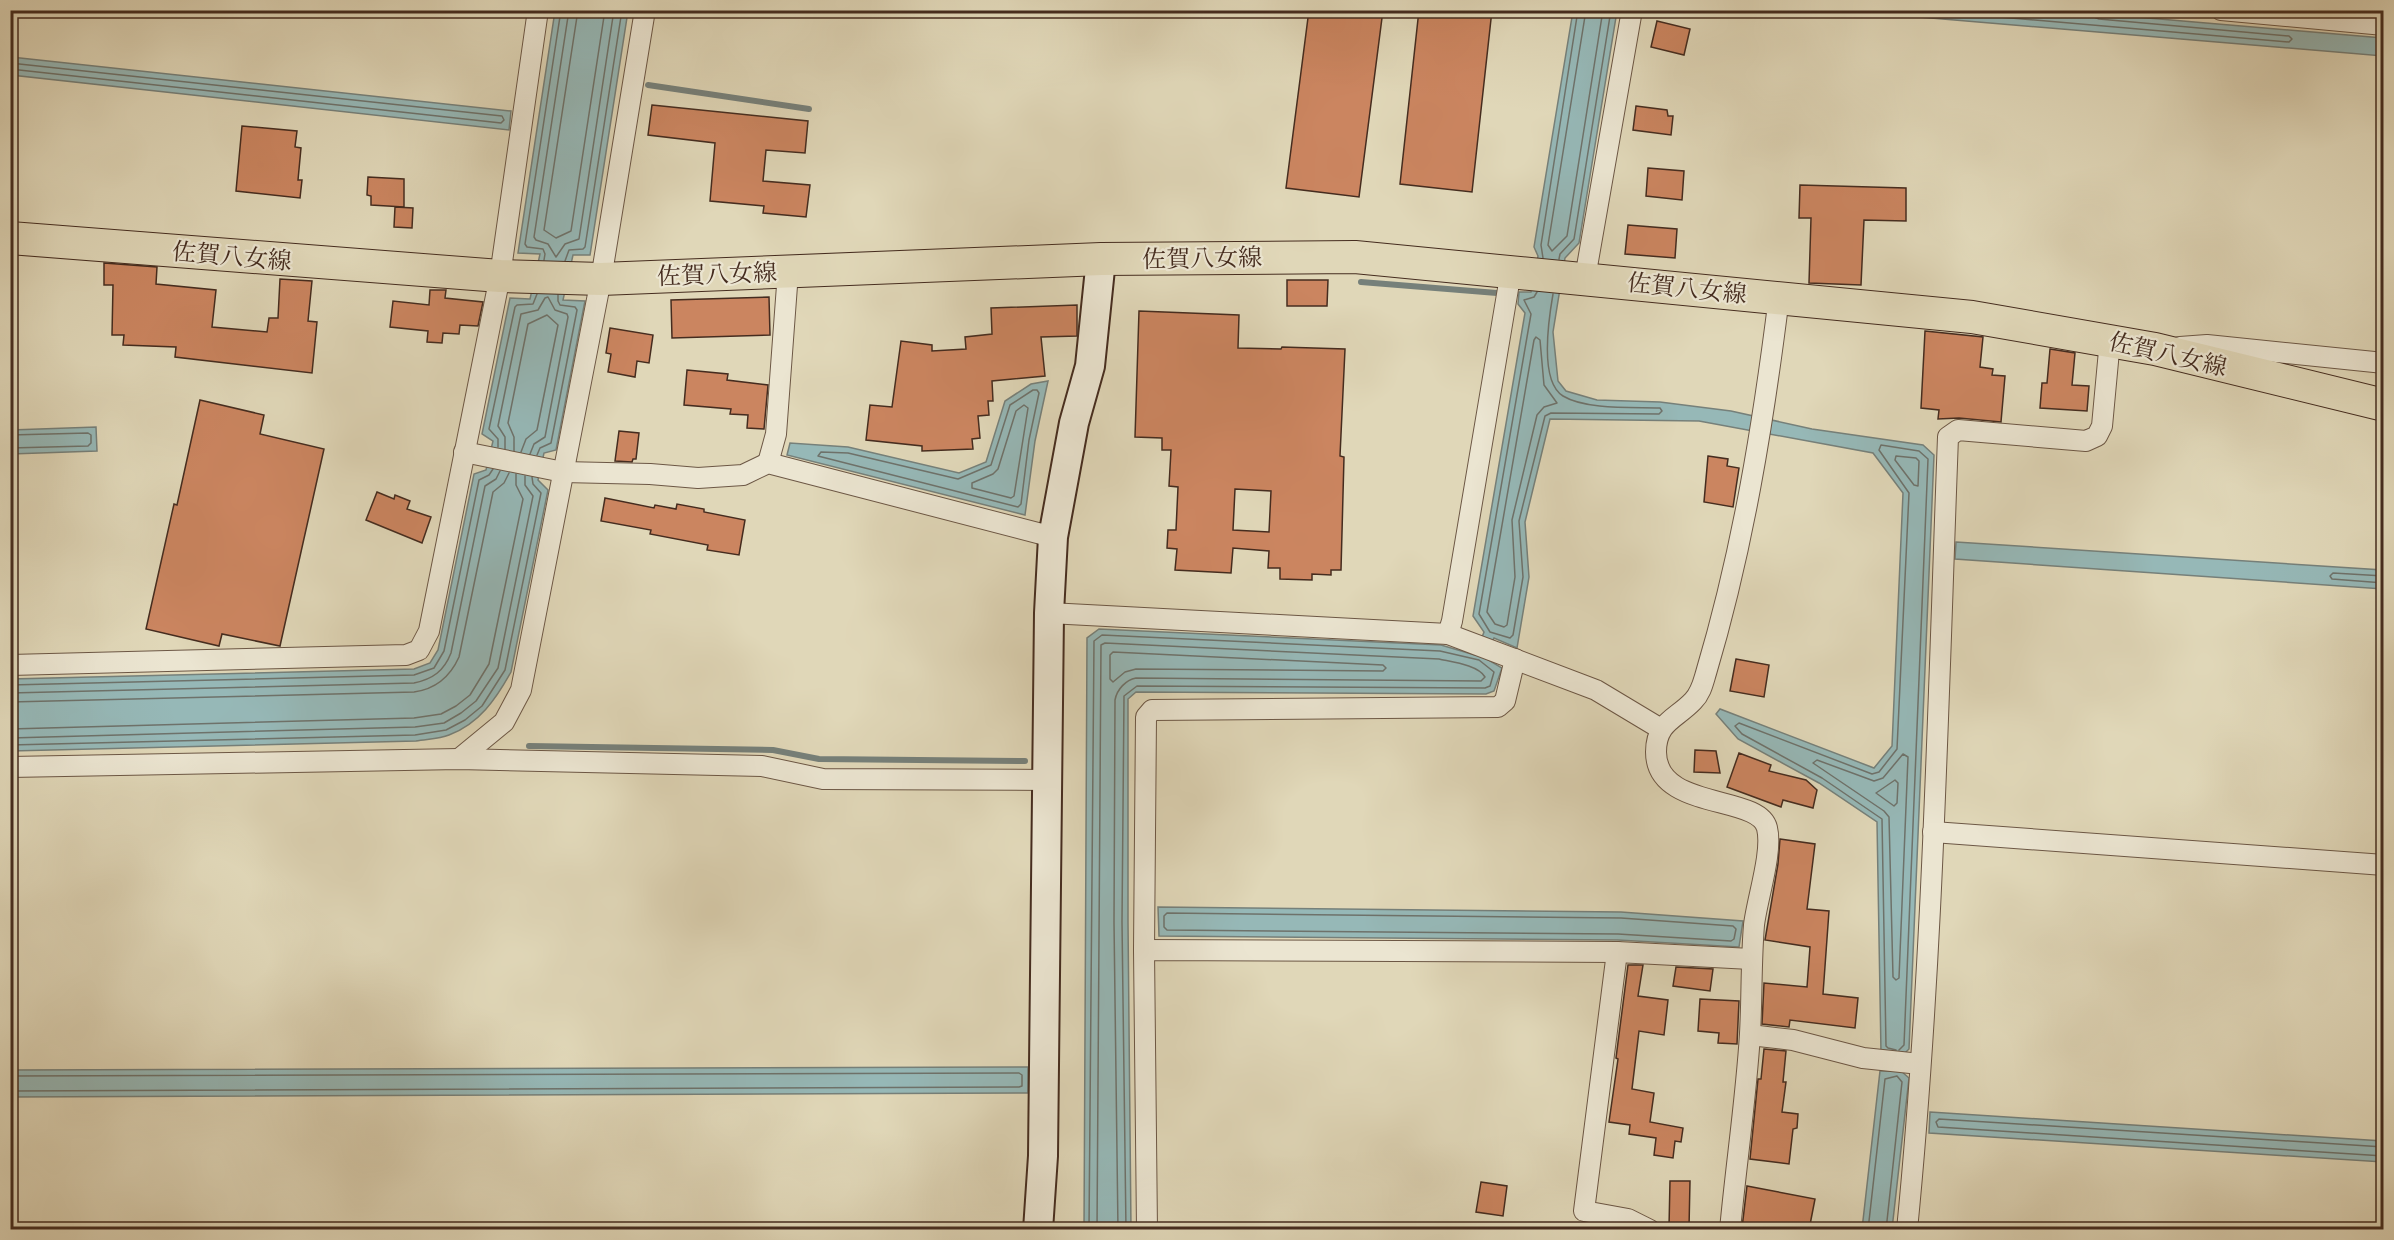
<svg xmlns="http://www.w3.org/2000/svg" width="2394" height="1240" font-family="'Gentium Book Plus','Noto Serif JP',serif">
	<style>
		.water { fill: #96b8b7; stroke: #76807a; stroke-width: 1.5 }
		.lines { fill: none; stroke-linecap: round; stroke-linejoin: round }
		.shore { stroke: #6e726b; stroke-width: 1.5 }
		.stream { stroke: #76807a; stroke-width: 6 }
		.building { fill: #cb8560; stroke: #452c1f; stroke-width: 1.5; fill-rule: evenodd }
		.street-casing { stroke: #6c5745; stroke-width: 22 }
		.secondary-casing { stroke: #452c1f; stroke-width: 32 }
		.primary-casing { stroke: #452c1f; stroke-width: 34 }
		.street { stroke: #ebe5d1; stroke-width: 20 }
		.secondary { stroke: #ebe5d1; stroke-width: 28 }
		.primary { stroke: #e0d7b8; stroke-width: 32 }
		.labels { text-anchor: middle; dominant-baseline: central; stroke-width: 4.5; stroke-linejoin: round; paint-order: stroke }
		.street-label { font-size: 24px; fill: #452c1f; stroke: #ebe5d1 }
	</style>
	<rect width="100%" height="100%" fill="#e0d7b8"/>
	<filter id="stains"><feTurbulence type="fractalNoise" baseFrequency=".00333" numOctaves="4"/><feColorMatrix values="0 0 0 0 .2 0 0 0 0 .09 0 0 0 0 .02 0 0 0 .5 -.17"/></filter>
	<radialGradient id="worn" r=".72"><stop offset=".6" stop-color="#630" stop-opacity="0"/><stop offset="1" stop-color="#630" stop-opacity=".3"/></radialGradient>
	<g class="water">
		<path d="M555,11h73l-38,244h-17l-10,45 22,1 -29,149 -12,3 -6,27 10,10 -37,182c-15,27 -32,52 -62,63 -10,4 -22,4 -33,6l-405,10 -1,-72 404,-10 16,-6 8,-13 36,-176 12,-4 7,-29 -11,-7 28,-136 20,1 10,-45 -22,-1z"/>
		<path d="M1573,11h44l-38,232 -14,15 -12,74 5,49 8,10 31,9 63,2 71,9 81,18 111,16 11,10 -25,594 -7,7 -1,15 8,7 -17,151h-30l18,-158h14l-13,-18 -4,-231 -58,-39 -81,-44 -22,-25 4,-5 154,59 18,-22 11,-253 -30,-40 -174,-32 -149,-2 -25,103 4,55 -12,71 -23,-10 -9,20 17,10 -8,23 -8,3 -350,-2 -8,7v223l3,307 -47,1 3,-592 12,-9 342,16 34,10 9,-23 -11,-16 52,-303 -7,-9 1,-12h12l7,-36 -4,-9z"/>
		<path d="M1848,11h218l317,27v18z"/>
		<path d="M11,57l500,54 -2,19 -498,-55z"/>
		<path d="M1048,381l-13,60 -10,74 -238,-60 3,-12 58,4 111,26 27,-11 19,-61 26,-17z"/>
		<path d="M96,427l1,24 -86,3v-24z"/>
		<path d="M1956,542l427,28v19l-428,-30z"/>
		<path d="M1158,907l463,5 122,9 -4,26 -121,-7 -459,-4z"/>
		<path d="M1028,1067v26l-1018,4 1,-27z"/>
		<path d="M1930,1112l453,29v21l-454,-29z"/>
	</g>
	<g class="lines">
		<g class="shore">
			<path d="M569,10l-35,227 2,3 12,4 8,13 9,-13 14,-5 35,-229"/>
			<path d="M578,10l-34,220 12,8 15,-7 34,-221"/>
			<path d="M1586,10l-38,235 4,6 15,-15 36,-226"/>
			<path d="M1918,10l371,32 3,-3 -3,-3 -190,-17 -5,-2 -1,-7"/>
			<path d="M2007,10l75,7 3,-2v-5"/>
			<path d="M10,63l492,53 2,4 -3,3 -491,-54"/>
			<path d="M1543,258l-2,-13 37,-235"/>
			<path d="M1559,259l1,-5 14,-15 37,-229"/>
			<path d="M544,260l1,-6 -2,-5 -16,-2 -2,-3 36,-234"/>
			<path d="M565,261l4,-11 14,-1 2,-2 37,-237"/>
			<path d="M1537,292l-3,5 -10,3 7,14 -52,300 11,18 20,6 3,-3 10,-58 -4,-56 26,-105 6,-3 108,1 3,-3 -2,-3c-27,-1 -74,2 -97,-12 -24,-15 -14,-79 -10,-102"/>
			<path d="M1536,337l4,3 4,45 13,18 -13,4 -7,8 -25,105 3,57 -8,48 -3,2 -9,-3 -8,-12 47,-272z"/>
			<path d="M1033,390h4l2,3 -10,47 -8,64 -3,3 -200,-51 3,-4 27,1 110,26 33,-14 19,-60z"/>
			<path d="M1024,405l4,3 -14,88 -3,2 -39,-10v-5l21,-9 5,-5 18,-58z"/>
			<path d="M10,435l78,-2 3,2v8l-3,3 -78,2"/>
			<path d="M498,447v-8l-9,-10 26,-122 2,-2 16,-1 4,-10"/>
			<path d="M505,449v-12l-7,-11 23,-112 17,-4 7,-12 3,-1 7,13 12,4 1,3 -23,120 -11,7 -4,10"/>
			<path d="M514,451v-14l-6,-14 20,-99 19,-9 11,10 -21,105 -11,9 -5,13"/>
			<path d="M537,455l3,-7 11,-5 26,-133 -2,-3 -15,-2 -2,-4v-6"/>
			<path d="M1896,456l20,2 3,3 -1,25 -4,-1 -19,-25z"/>
			<path d="M2384,576l-51,-3 -3,3 2,3 52,4"/>
			<path d="M1113,652l270,13 3,3 -3,3 -247,-2 -11,3 -12,10 -3,-3v-24z"/>
			<path d="M10,685l404,-10 20,-7 10,-17 35,-171 10,-5 4,-6"/>
			<path d="M10,693l404,-10c19,-4 30,-12 37,-30l34,-167 11,-7 4,-8"/>
			<path d="M10,702l404,-10c22,-3 36,-15 45,-35l34,-165 11,-9 5,-10"/>
			<path d="M10,729l404,-11 27,-4 15,-8 14,-11 19,-31 34,-165 -7,-14v-11"/>
			<path d="M10,738l405,-11 29,-4 17,-10 15,-12 22,-33 35,-172 -8,-11v-9"/>
			<path d="M10,745l405,-10 31,-5 19,-10 17,-14 23,-36 36,-177 -8,-9 -1,-7"/>
			<path d="M1903,754l5,3 -9,221 -3,2 -3,-3 -4,-160 -5,-6 -71,-48 4,-3 57,21 9,-3z"/>
			<path d="M1895,780l3,3 -1,20 -3,3 -18,-13z"/>
			<path d="M1167,913l454,5 112,8 3,3 -2,10 -3,2 -113,-7 -451,-4 -3,-3v-11z"/>
			<path d="M1896,1050l-8,-2 -2,-2 -4,-227 -60,-41 -80,-44 -7,-8 4,-3 133,51 7,-2 18,-23 12,-256 -30,-43 2,-5 38,6 9,8 -24,586 -5,5"/>
			<path d="M10,1076l1009,-3 3,2v11l-3,1 -1009,4"/>
			<path d="M2384,1147l-445,-28 -3,3 2,5 446,29"/>
			<path d="M1089,1230l5,-589 8,-6 338,16 39,9 15,12 -4,14 -5,2 -348,-2 -13,10 -2,226 4,308"/>
			<path d="M1097,1230l4,-585 4,-2 334,16c13,3 39,6 46,18l-4,4 -345,-3c-10,2 -19,11 -21,22l-1,222 4,308"/>
			<path d="M1868,1230l17,-151 12,-3 5,6 -16,148"/>
		</g>
		<g class="stream">
			<path d="M648,85l161,24"/>
			<path d="M1361,282l136,11"/>
			<path d="M529,746l244,4 46,9 206,2"/>
		</g>
	</g>
	<g class="building">
		<path d="M1309,10h74l-24,187 -73,-9z"/>
		<path d="M1419,10h73l-20,182 -72,-8z"/>
		<path d="M1657,21l33,8 -6,26 -33,-8z"/>
		<path d="M652,105l156,16 -3,32 -39,-3 -3,31 47,4 -4,32 -43,-4 1,-7 -54,-5 5,-58 -67,-8z"/>
		<path d="M1636,106l31,4 1,6h5l-2,19 -38,-5z"/>
		<path d="M242,126l55,5 -2,16 6,1 -3,32h4l-2,18 -64,-7z"/>
		<path d="M1648,168l36,3 -2,29 -36,-4z"/>
		<path d="M368,177l36,2v28l-33,-2v-9l-4,-1z"/>
		<path d="M1800,185l106,3v33l-42,-1 -3,65 -52,-2 2,-65h-12z"/>
		<path d="M395,207l18,1 -1,20 -18,-1z"/>
		<path d="M1628,225l49,4 -2,29 -50,-4z"/>
		<path d="M104,263l53,4 -1,17 60,6 -4,37 55,5 2,-14h9l2,-39 32,2 -4,40 9,1 -5,51 -137,-16 1,-10 -53,-2 1,-10h-12l1,-50h-9z"/>
		<path d="M1287,280h41l-1,26h-40z"/>
		<path d="M430,290h16l-1,8 38,4 -5,24 -18,-1 -1,9 -16,-1 -1,10 -15,-1 1,-11 -38,-4 3,-26 36,4z"/>
		<path d="M769,297l1,38 -98,3 -1,-38z"/>
		<path d="M1077,305v31l-36,1 4,39 -53,5 1,20h-5l1,14 -11,1 2,22 -8,1 1,10 -51,2v-5l-56,-6 4,-35 22,2 9,-66 31,4v6l34,-2 -1,-12 27,-3 -1,-26z"/>
		<path d="M1139,311l100,4 -1,33 43,1 1,-2 63,2 -5,107 4,1 -3,113h-10v5l-19,-1v6l-32,-1v-11h-12l1,-17 -36,-3 -2,25 -56,-3 2,-21 -10,-1 1,-18h8l2,-43 -9,-1 2,-36h-9v-12l-27,-1zM1235,489l36,2 -2,41 -36,-2z"/>
		<path d="M610,328l43,7 -4,28 -12,-2 -2,16 -27,-5 3,-18 -5,-1z"/>
		<path d="M1925,331l58,6 -3,30 13,2 -1,6 13,1 -4,46 -42,-4 -21,1 1,-9 -18,-2z"/>
		<path d="M2050,349l25,4 -3,32 17,1 -2,25 -47,-3 2,-25h5z"/>
		<path d="M687,370l41,4 -1,6 41,5 -4,44 -17,-1 1,-13 -18,-1 1,-5 -47,-4z"/>
		<path d="M200,400l64,15 -4,19 64,15 -44,197 -58,-12 -3,12 -73,-17 28,-125 3,1z"/>
		<path d="M619,431l20,2 -3,26h-3l-1,3 -17,-1z"/>
		<path d="M1708,456l20,3 -1,7 12,2 -6,39 -29,-5z"/>
		<path d="M377,492l17,7 1,-4 15,6 -3,8 24,8 -9,26 -56,-23z"/>
		<path d="M605,498l49,10 1,-3 21,4 1,-5 27,5v3l41,8 -6,35 -32,-5 1,-5 -58,-11 1,-4 -50,-9z"/>
		<path d="M1736,659l33,6 -5,32 -34,-6z"/>
		<path d="M1695,750l21,1 4,22 -26,-1z"/>
		<path d="M1739,753l32,12 -2,6 37,9 11,10 -4,18 -30,-8 -2,7 -54,-20z"/>
		<path d="M1780,839l35,5 -8,65 22,2 -6,83 35,4 -3,30 -65,-8 -1,7 -27,-3 2,-41 43,4 3,-40 -45,-7 13,-76z"/>
		<path d="M1628,965h15l-5,31 30,4 -4,35 -25,-4 -7,58 22,4 -4,29 33,6 -2,14 -6,-1 -2,17 -19,-3 2,-17 -27,-4 1,-9 -21,-3 9,-63 -2,-1z"/>
		<path d="M1676,967l37,2 -3,22 -37,-5z"/>
		<path d="M1700,999l39,2 -2,43 -19,-1 1,-10 -21,-2z"/>
		<path d="M1764,1049l22,2 -3,31h3l-4,30 16,2 -1,14 -4,1 -4,35 -39,-5 8,-80h3z"/>
		<path d="M1670,1181h20l-1,47 -20,-1z"/>
		<path d="M1481,1182l26,4 -4,30 -27,-4z"/>
		<path d="M1747,1186l68,13 -6,31 -67,-2z"/>
	</g>
	<g class="lines">
		<defs>
			<g id="street">
				<path d="M2221,10l163,15"/>
				<path d="M1585,278l47,-268"/>
				<path d="M2180,347l27,-2 177,18"/>
				<path d="M464,452l99,20 87,2 48,4 45,-3 25,-12 285,74"/>
				<path d="M768,463l8,-29 12,-162"/>
				<path d="M1049,613l399,21 148,56 65,39"/>
				<path d="M1448,634l4,-13 59,-350"/>
				<path d="M10,665l396,-10 13,-5 10,-19 71,-355 38,-266"/>
				<path d="M459,759l45,-37 17,-32 80,-411 44,-269"/>
				<path d="M10,767l449,-8 303,7 61,13 224,1"/>
				<path d="M1933,832l451,33"/>
				<path d="M1144,950l2,-233 6,-7 346,-3 7,-6 10,-42"/>
				<path d="M1617,952l-33,259 44,8 22,11"/>
				<path d="M1750,1035l43,5 70,18 57,6"/>
				<path d="M1147,1230l-3,-280 473,2 134,7"/>
				<path d="M1730,1230c6,-65 16,-131 20,-196 2,-37 1,-73 4,-109 3,-26 19,-73 13,-97 -8,-34 -111,-17 -111,-76 0,-30 20,-33 37,-51 8,-8 10,-18 13,-28 37,-124 57,-248 73,-376"/>
				<path d="M1907,1230c26,-264 31,-529 41,-793l10,-7 128,11 11,-5 5,-10 8,-86"/>
			</g>
			<path id="secondary" d="M1038,1230l5,-74 6,-543 4,-76 21,-114 16,-57 11,-107"/>
			<path id="primary" d="M10,238l490,38 101,3 500,-20 254,-2 617,60 183,32 229,56"/>
		</defs>
		<use href="#street" class="street-casing"/>
		<use href="#secondary" class="secondary-casing"/>
		<use href="#primary" class="primary-casing"/>
		<use href="#street" class="street"/>
		<use href="#secondary" class="secondary"/>
		<use href="#primary" class="primary"/>
	</g>
	<g class="labels">
		<g class="street-label">
			<text transform="translate(232 256) rotate(5)">佐賀八女線</text>
			<text transform="translate(1202 258) rotate(-1)">佐賀八女線</text>
			<text transform="translate(717 274) rotate(-2)">佐賀八女線</text>
			<text transform="translate(1687 288) rotate(6)">佐賀八女線</text>
			<text transform="translate(2168 354) rotate(13)">佐賀八女線</text>
		</g>
	</g>
	<rect width="2394" height="1240" fill="none" stroke="#e0d7b8" stroke-width="36"/>
	<rect x="12" y="12" width="2370" height="1216" fill="none" stroke="#452c1f" stroke-width="3"/>
	<rect x="18" y="18" width="2358" height="1204" fill="none" stroke="#452c1f" stroke-width="1.5"/>
	<rect width="100%" height="100%" filter="url(#stains)"/>
	<rect width="100%" height="100%" fill="url(#worn)"/>
</svg>
